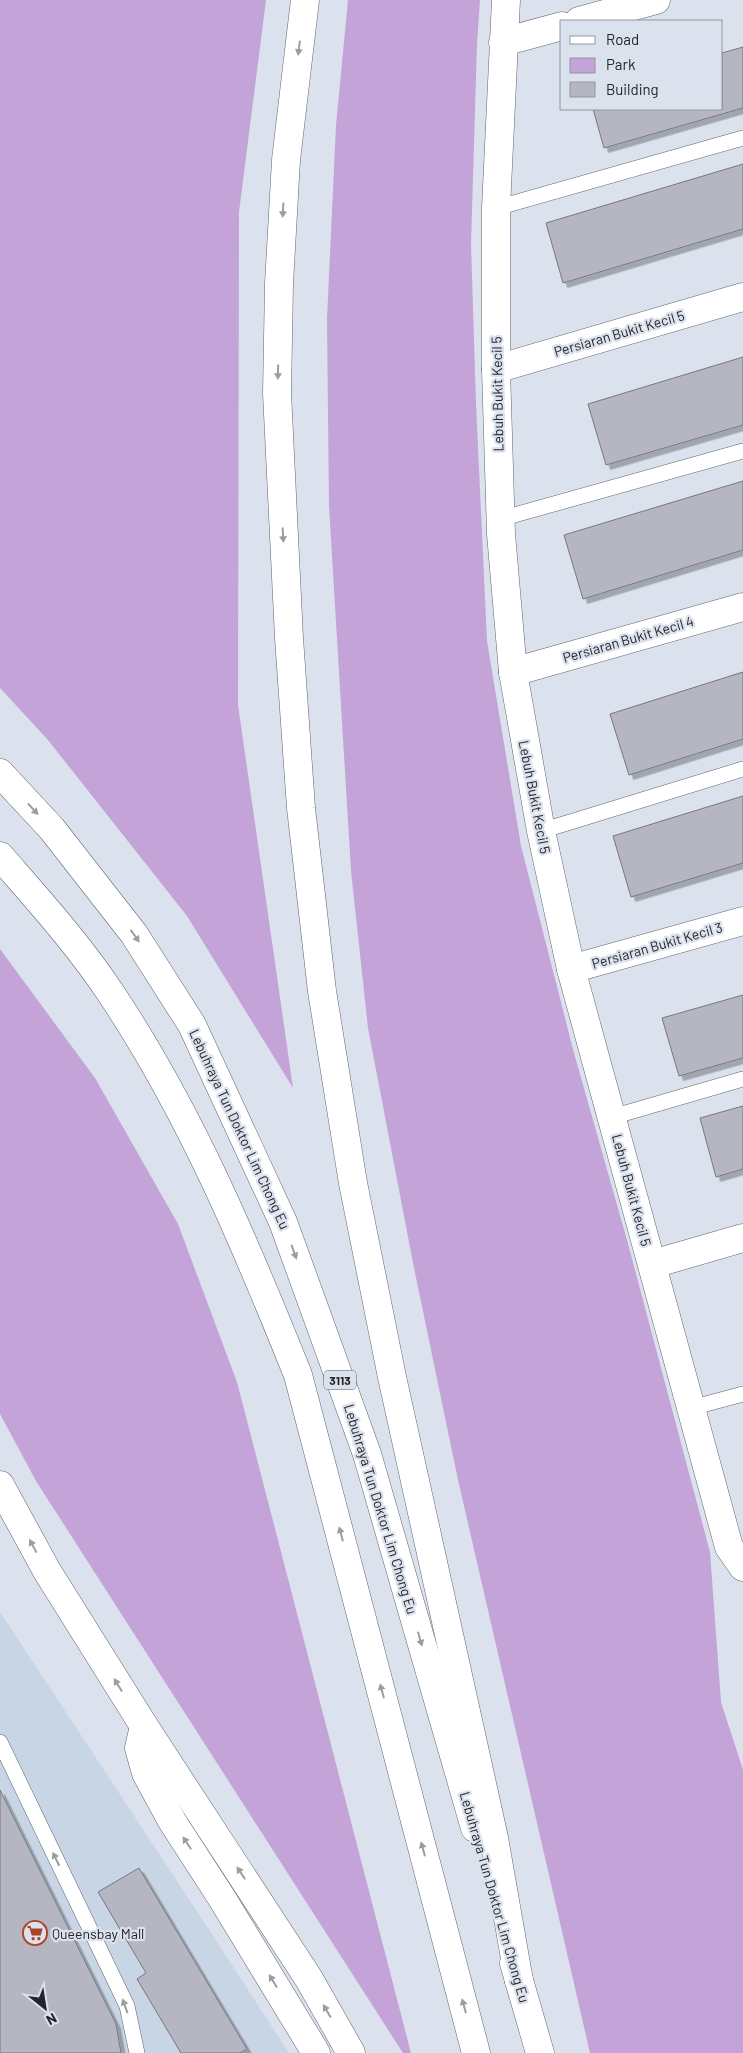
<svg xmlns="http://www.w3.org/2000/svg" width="743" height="2053" font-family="Barlow,sans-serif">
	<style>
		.built { fill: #c8d5e4 }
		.green { fill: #c4a3d9 }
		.building { fill: #b6b6c2; stroke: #777782; filter: url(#shadow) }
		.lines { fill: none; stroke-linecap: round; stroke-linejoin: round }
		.service-casing { stroke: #5f666f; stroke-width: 16 }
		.minor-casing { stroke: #5f666f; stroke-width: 29 }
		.trunk-casing { stroke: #5f666f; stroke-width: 29 }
		.service { stroke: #fff; stroke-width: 15 }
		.minor { stroke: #fff; stroke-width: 28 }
		.trunk { stroke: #fff; stroke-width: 28 }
		.oneway { fill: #9c9d9f }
		.labels { text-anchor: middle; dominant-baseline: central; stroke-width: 4.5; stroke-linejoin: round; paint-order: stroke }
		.shield { fill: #dbe2ed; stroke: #5a5e64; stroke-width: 1 }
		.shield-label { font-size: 12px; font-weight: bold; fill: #232529 }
		.street-label { font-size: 14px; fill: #232529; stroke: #dbe2ed }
		.poi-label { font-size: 14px; fill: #232529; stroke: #dbe2ed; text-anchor: start }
	</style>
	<defs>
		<filter id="shadow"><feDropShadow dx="4.5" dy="4.5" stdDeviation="0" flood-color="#0004"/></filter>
	</defs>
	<rect width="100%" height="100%" fill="#dbe2ed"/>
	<path class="built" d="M0,1612l206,313 83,128h-289z"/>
	<g class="green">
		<path d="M0,0h266l-27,212 -1,493 55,383 -106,-172 -139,-176 -48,-52z"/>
		<path d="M348,0h132l-3,44 -6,200 5,160 11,237 34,205 53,207 53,187 83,312 11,150 22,68v283h-153l-132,-573 -45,-217 -45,-235 -17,-157 -22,-365 -2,-187 9,-194z"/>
		<path d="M0,949l95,129 83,146 59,158 174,671h-8l-367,-572 -36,-67z"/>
	</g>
	<g class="building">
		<path d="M743,47v61l-139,40 -11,-39h129v-56z"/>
		<path d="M743,164v65l-180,54 -17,-60z"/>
		<path d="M743,357v68l-137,40 -18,-61z"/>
		<path d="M743,481v69l-160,49 -19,-64z"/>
		<path d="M743,672v67l-114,36 -19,-61z"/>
		<path d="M743,796v67l-112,34 -18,-61z"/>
		<path d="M743,995v63l-64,18 -17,-58z"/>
		<path d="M743,1106v63l-27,8 -16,-59z"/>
		<path d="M0,1790l116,234 5,29h-121z"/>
		<path d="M139,1868l108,181 -7,4h-59l-44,-74 9,-6 -48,-81z"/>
	</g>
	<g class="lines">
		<defs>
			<g id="service">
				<path d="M496,208l247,-70"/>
				<path d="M500,519l243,-68"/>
				<path d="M541,831l202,-62"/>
				<path d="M612,1117l131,-38"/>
				<path d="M691,1408l52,-14"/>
				<path d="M0,1742l127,264 10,47"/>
			</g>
			<g id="minor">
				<path d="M506,0l-10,208v161l5,165 12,138 28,159 30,138 158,578 14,20"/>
				<path d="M579,21l77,-21"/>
				<path d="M503,42l59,-16"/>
				<path d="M496,369l247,-72"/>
				<path d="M513,672l230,-65"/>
				<path d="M571,969l172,-48"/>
				<path d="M653,1264l90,-26"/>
			</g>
			<g id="trunk">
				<path d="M305,0l-19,160 -7,124 -2,109 12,245 12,170 21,183 31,192 39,194 102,461 25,143"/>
				<path d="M0,773l52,56 82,105 58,91 91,197 84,232 108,374"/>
				<path d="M0,856c39,45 79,89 112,139 79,119 133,248 186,380l178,678"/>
				<path d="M0,1485l47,86 97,155 165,253 42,74"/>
				<path d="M144,1726l-5,22 7,25 26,48 51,79 93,153"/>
				<path d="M514,1963l26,90"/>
			</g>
		</defs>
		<use href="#service" class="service-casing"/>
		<use href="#minor" class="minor-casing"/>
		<use href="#trunk" class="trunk-casing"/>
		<use href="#service" class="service"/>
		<use href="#minor" class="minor"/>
		<use href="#trunk" class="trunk"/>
	</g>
	<defs><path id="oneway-solid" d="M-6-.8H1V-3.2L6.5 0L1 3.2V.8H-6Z" transform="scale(1.25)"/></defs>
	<g class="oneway">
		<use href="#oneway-solid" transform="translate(299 48) rotate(97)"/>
		<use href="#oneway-solid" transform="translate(283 210) rotate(93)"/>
		<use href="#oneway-solid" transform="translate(278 372) rotate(91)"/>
		<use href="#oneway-solid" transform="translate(283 535) rotate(87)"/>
		<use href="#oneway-solid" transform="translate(33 809) rotate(47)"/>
		<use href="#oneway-solid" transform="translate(135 936) rotate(55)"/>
		<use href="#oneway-solid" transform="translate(294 1252) rotate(70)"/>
		<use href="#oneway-solid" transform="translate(341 1534) rotate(-105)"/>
		<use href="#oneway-solid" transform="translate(33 1546) rotate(-118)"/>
		<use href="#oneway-solid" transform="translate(420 1639) rotate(74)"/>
		<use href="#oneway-solid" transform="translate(118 1685) rotate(-122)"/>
		<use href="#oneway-solid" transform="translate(382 1691) rotate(-105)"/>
		<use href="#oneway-solid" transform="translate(187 1843) rotate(-123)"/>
		<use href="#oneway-solid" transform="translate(423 1849) rotate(-105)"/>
		<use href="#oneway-solid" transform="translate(56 1859) rotate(-116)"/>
		<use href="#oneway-solid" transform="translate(241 1873) rotate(-123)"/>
		<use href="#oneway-solid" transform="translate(273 1981) rotate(-121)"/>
		<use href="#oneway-solid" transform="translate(125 2006) rotate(-110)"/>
		<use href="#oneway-solid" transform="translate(464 2006) rotate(-105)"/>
		<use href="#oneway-solid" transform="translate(327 2011) rotate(-120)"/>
	</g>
	<defs>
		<symbol id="supermarket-ring" viewBox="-11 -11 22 22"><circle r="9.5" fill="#dbe2ed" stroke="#ab4325" stroke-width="1.5"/><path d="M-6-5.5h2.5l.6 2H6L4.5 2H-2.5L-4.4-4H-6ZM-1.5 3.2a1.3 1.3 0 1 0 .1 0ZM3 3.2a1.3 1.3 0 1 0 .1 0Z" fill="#ab4325"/></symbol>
	</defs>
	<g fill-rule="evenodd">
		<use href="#supermarket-ring" x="21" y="1919" width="28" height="28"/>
	</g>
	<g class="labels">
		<rect class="shield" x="324" y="1370.5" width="32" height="19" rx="4"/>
		<g class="shield-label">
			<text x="340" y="1380">3113</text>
		</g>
		<g class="street-label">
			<text transform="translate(619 333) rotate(-16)">Persiaran Bukit Kecil 5</text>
			<text transform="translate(497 394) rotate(-91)">Lebuh Bukit Kecil 5</text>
			<text transform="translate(628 639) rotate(-16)">Persiaran Bukit Kecil 4</text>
			<text transform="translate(535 797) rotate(79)">Lebuh Bukit Kecil 5</text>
			<text transform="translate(657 945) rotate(-16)">Persiaran Bukit Kecil 3</text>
			<text transform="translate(240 1129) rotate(65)">Lebuhraya Tun Doktor Lim Chong Eu</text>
			<text transform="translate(632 1190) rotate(75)">Lebuh Bukit Kecil 5</text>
			<text transform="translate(381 1509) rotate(73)">Lebuhraya Tun Doktor Lim Chong Eu</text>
			<text transform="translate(495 1897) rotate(74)">Lebuhraya Tun Doktor Lim Chong Eu</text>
		</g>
		<g class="poi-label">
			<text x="52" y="1933">Queensbay Mall</text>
		</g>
	</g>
	<rect x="560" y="20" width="162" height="90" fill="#dbe2ed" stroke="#91969f"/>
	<rect x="570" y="36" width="25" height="8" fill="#ffffff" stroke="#91969f"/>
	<text x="606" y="45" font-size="15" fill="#232529">Road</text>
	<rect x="570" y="58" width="25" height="15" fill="#c4a3d9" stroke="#91969f"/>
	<text x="606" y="70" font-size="15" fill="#232529">Park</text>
	<rect x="570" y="82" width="25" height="15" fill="#b6b6c2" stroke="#91969f"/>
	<text x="606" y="95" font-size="15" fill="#232529">Building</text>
	<g transform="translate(45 2008) rotate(150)" stroke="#dbe2ed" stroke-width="4" paint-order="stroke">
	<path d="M0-4L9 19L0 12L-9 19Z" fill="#232529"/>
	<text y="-8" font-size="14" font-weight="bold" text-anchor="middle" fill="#232529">N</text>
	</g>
</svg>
